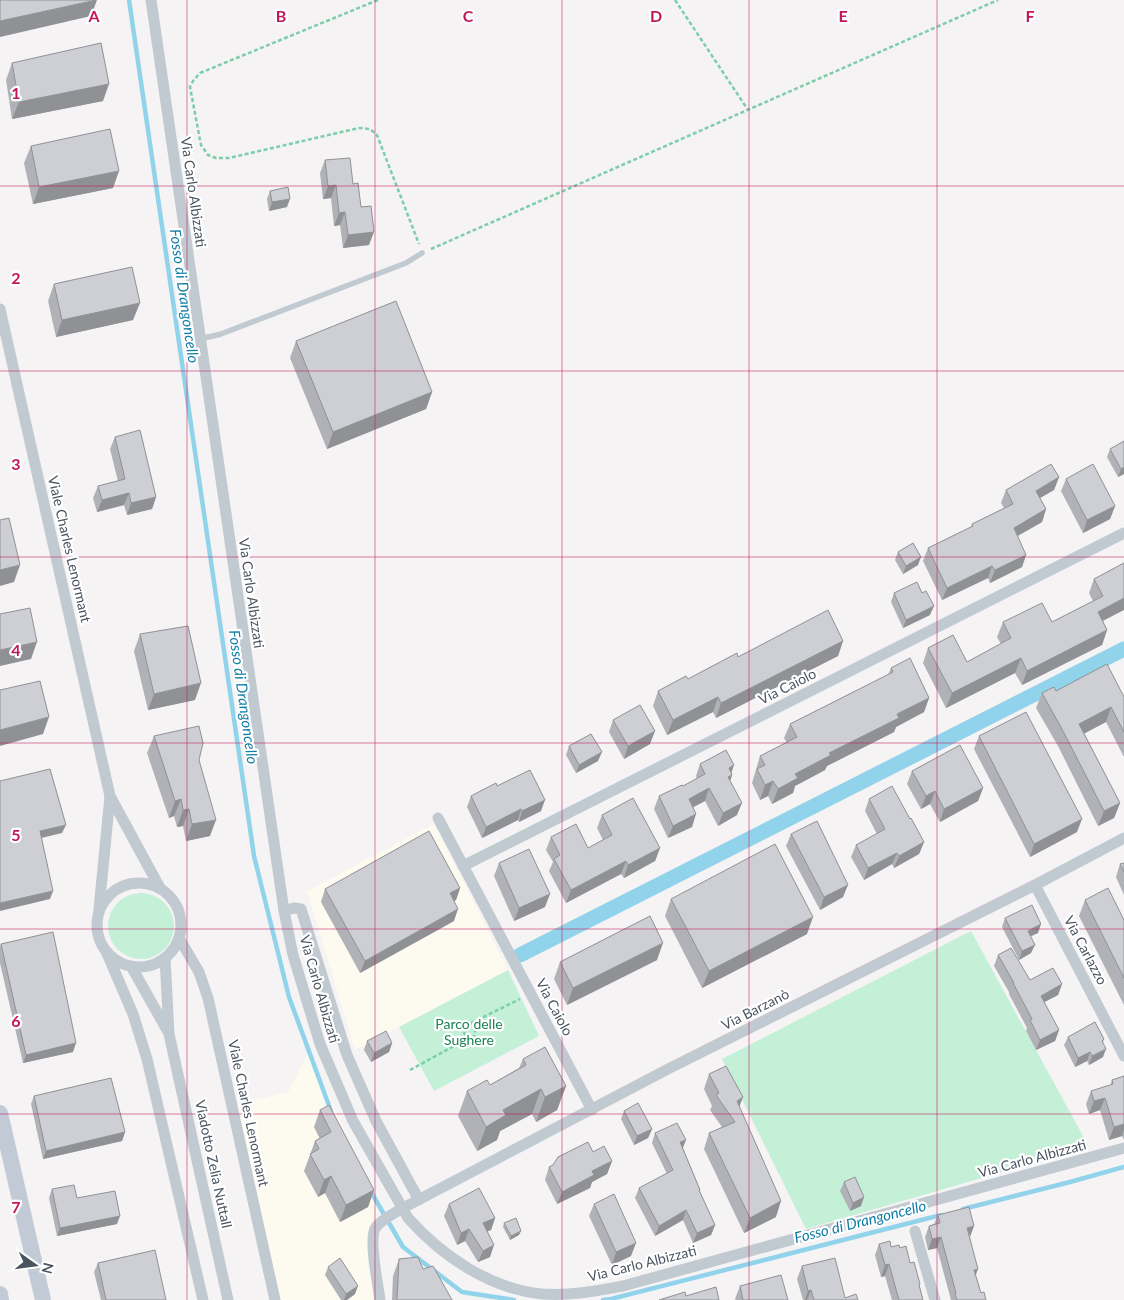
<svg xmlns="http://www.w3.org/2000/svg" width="1124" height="1300" font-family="Lato,sans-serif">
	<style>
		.commercial { fill: #fdfaef }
		.green { fill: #c4f0d8 }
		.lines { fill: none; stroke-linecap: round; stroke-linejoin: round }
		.stream { stroke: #92d3ec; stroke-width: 4.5 }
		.canal { stroke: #92d3ec; stroke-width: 15 }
		.path { stroke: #7cceab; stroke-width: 2.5; stroke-dasharray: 4 2.5; stroke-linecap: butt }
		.lane { stroke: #c1c9d1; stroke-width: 5.5 }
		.street { stroke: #c1c9d1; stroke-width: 11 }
		.secondary { stroke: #c1cad5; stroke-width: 16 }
		.wall { fill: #b0b2b7 }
		.shaded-wall { fill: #909195 }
		.building { fill: #cdcfd5; stroke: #909195 }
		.grid { fill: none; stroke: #c2185b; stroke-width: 1; stroke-opacity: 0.55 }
		.labels { text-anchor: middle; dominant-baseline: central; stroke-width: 4.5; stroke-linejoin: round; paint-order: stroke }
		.street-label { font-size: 14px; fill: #4a5460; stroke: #fff }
		.park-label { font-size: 14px; fill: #198355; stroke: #fff }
		.water-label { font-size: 15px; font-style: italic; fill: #0f7da7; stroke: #fff }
		.grid-label { font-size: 16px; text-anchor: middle; font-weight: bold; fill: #c2185b; stroke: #fff; stroke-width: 4.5; stroke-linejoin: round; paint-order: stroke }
	</style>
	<rect width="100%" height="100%" fill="#f5f3f3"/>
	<g class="commercial">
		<path d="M434,824l74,146 -153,80 -48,-159z"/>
		<path d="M309,1051l69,155 -5,26 5,68h-103l-43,-194 56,-14z"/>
	</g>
	<g class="green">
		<circle cx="141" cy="926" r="33"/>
		<path d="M971,931l118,216 -283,82 -84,-170z"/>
		<path d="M508,970l31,66 -105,55 -35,-64z"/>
	</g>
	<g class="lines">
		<g class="stream">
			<path d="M129,0l125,856 35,141 42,114"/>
			<path d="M371,1192l32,55 59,45 52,8"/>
			<path d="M963,1209l107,-27 54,-15"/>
			<path d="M603,1300l8,-1 330,-84"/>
		</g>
		<path class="canal" d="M520,955l604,-306"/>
		<g class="path">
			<path d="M378,0l-178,73 -7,8 -3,6 11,58 7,10 8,3h13l130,-30 11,1 7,6 42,109"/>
			<path d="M675,0l73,110"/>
			<path d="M431,249l567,-249"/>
			<path d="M471,1023c5,6 6,12 0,16h-4c-3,-5 -4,-9 -2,-15l2,-2 4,1 49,-24"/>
			<path d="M410,1070l57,-31"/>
		</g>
		<path class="lane" d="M200,339l21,-5 185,-71 16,-10"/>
		<g class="street">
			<path d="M151,0l133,911 9,44 27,89 33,77 55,97c34,38 82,71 134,76 28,2 54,-3 81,-8l501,-138"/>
			<path d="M0,309l110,487 50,92"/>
			<path d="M438,818l154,292"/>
			<path d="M463,866l661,-333"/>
			<circle cx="139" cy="925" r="42"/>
			<path d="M1035,885l89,171"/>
			<path d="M99,909l11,-113"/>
			<path d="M284,911l10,-3 7,1 46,146 29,66 43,79"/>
			<path d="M179,938l20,34 9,26 67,302"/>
			<path d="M106,951l27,63 14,45 56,241"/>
			<path d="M165,958l4,76 59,266"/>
			<path d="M131,966l36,64"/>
			<path d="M915,1231l20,69"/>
			<path d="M380,1300c-2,-15 -12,-63 -4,-73 6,-8 17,-13 25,-18l269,-141 365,-183 89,-47"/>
		</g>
		<g class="secondary">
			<path d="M0,1113l43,187"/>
			<path d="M0,1294l1,6"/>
		</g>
	</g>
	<g class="wall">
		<path d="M12,63l91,38 -91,18 -6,-39z"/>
		<path d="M31,146l82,42 -80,16 -9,-41z"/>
		<path d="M325,160l28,24 8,23 8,38 -26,3 -3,-23 -6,1 -3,-28 -8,1 -3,-26z"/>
		<path d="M270,191l17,16 -18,4 -2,-12z"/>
		<path d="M54,284l79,36 -77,17 -8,-36z"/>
		<path d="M296,341l136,51 -6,17 -99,40 -37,-91z"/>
		<path d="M115,437l41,60 -4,12 -25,6 -3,-10 -27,7 -4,-14 5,-12 20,-5 -8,-32z"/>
		<path d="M1124,441v33l-6,3 -11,-20 3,-8z"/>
		<path d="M1059,477l-5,13 -14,8 6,11 -4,13 -25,14 9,19 -4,12 -32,16 -2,-5 -46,22 -19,-39 5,-13 43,-21 1,-3 32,-16 -3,-5 5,-13z"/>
		<path d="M1066,479l49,27 -5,13 -27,14 -22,-42z"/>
		<path d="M898,552l20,13 -15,9 -8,-14z"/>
		<path d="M1124,563l-21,58 4,9 -5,15 -80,40 -7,-12 -69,35 -23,-45 5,-15 39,14 34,-18 -4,-7 6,-15h49l41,-21 -4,-8 5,-14z"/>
		<path d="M894,593l36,22 -27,13 -12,-26z"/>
		<path d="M140,634l55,66 -47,10 -14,-59z"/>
		<path d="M843,641l-5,15 -122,62 -3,-6 -46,23 -14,-29 5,-15 30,-12z"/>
		<path d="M891,668l38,30 -5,14 -28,15 -2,5 -67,34 -2,4 -30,16 -2,7 -21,11 -4,-8 -8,4 -8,-17 8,-27 27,-13 -3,-5 6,-14 98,-49z"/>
		<path d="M1056,691l68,6v60l-18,-35 -22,11 36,70 -6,15 -16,8 -40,-80 -22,-38 6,-15z"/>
		<path d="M613,720l37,24 -26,15 -15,-27z"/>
		<path d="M154,736l45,24 11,76 -24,5 -3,-15 -6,1 -3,-11 -5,2 -22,-65z"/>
		<path d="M979,736l98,96 -47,25 -56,-108z"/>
		<path d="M569,746l29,15 -22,12 -10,-18z"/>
		<path d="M700,764l31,9 1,2 -2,6 7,34 -19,11 -13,-25 -12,6 -1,20 -24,11 -14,-29 5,-13 24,-10 14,-7 -1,-3z"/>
		<path d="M912,771l71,17 -5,13 -38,21 -10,-18 -9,5 -14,-25z"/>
		<path d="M497,786l44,25 -22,11 -1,-2 -36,18 -15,-31 4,-11z"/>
		<path d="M869,799l41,20 14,23 -5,12 -25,14 -2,-4 -28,16 -13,-23 5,-12 21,-11 -12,-23z"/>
		<path d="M602,815l58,33 -5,13 -31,17 -3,-4 -55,29 -17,-32 4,-9 -7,-12 5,-13 37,11 15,-8 -6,-12z"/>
		<path d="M791,834l52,63 -23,13 -34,-64z"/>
		<path d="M499,863l46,44 -31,14 -20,-45z"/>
		<path d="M1124,863v32l-8,-18 4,-13z"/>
		<path d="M460,888l-4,12 -2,1v20l-94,52 -39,-71 4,-13z"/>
		<path d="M671,899l136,35 -105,54 -37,-72z"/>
		<path d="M1085,900l39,20v85l-45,-89z"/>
		<path d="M1005,918l33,15 -8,3 1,17 -12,7 -17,-33z"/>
		<path d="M1,944l72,108 -50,11 -23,-100v-16z"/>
		<path d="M998,955l32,25 32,4 -4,11 -14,7 15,28 -4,11 -19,9 -10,-19 1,-3 -18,-34v-2l-15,-26z"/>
		<path d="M657,960l-90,45 -13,-26 6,-17z"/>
		<path d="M1068,1037l36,2 -1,4v14l-14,8 -2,-4 -12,6 -11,-22z"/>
		<path d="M367,1041l25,2 -3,9 -18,10 -7,-12z"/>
		<path d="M523,1059l43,27 -9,24 -21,12 -4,-8 -32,17 -3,9 -20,11 -19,-35 9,-25 23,-6 29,-17z"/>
		<path d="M709,1074l34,23 -4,10 37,110 -32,16 -40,-84 5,-16 13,-6 -12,-17 2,-4 -8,-17z"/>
		<path d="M1124,1076v64l-2,-4 -13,4 -9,-30 -11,4 -3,-10 5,-13 19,-5 2,-6z"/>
		<path d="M34,1096l91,36 -3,9 -79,18 -12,-55z"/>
		<path d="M320,1110l54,80 -6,17 -28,15 -15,-29 -7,4 -14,-26 11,-30 5,-2 -6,-12z"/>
		<path d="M624,1111l28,18 -4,9 -14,7 -13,-26z"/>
		<path d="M655,1133l28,15 17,42v2l15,33 -4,10 -18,8 -10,-23 -28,16 -20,-38 4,-10 28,-14 -15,-31z"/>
		<path d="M593,1152l19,9 -5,13 -15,8 -2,6 -33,16 -12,-24 4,-13z"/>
		<path d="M844,1182l17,24 -11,5 -10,-20z"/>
		<path d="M52,1189l25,9 40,26 -60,12 -8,-38z"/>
		<path d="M449,1204l46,14 -4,12 -4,1 3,26 -12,5 -13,-21 -8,4 -13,-29z"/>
		<path d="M594,1204l37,52 -19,9 -23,-49z"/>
		<path d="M938,1215l32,22 6,39 5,17 5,7h-35l-14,-52 -9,2 -3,-13 4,-11 5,-2z"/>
		<path d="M504,1223l15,12 -9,5 -7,-13z"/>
		<path d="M879,1244l21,4 10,15 10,24 3,13h-31l-7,-24 -4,1 -6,-22z"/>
		<path d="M399,1259l24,10 29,31h-60l1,-24z"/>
		<path d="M98,1263l68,37h-65l-7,-28z"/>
		<path d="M802,1266l43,32 13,2h-55l-6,-21z"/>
		<path d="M328,1267l27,27 -8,6h-6l-16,-25z"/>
		<path d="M740,1286l48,14h-52l-1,-1z"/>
	</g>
	<g class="shaded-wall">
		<path d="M97,0l-6,16 -91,21v-16z"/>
		<path d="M109,84l-6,17 -91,18 7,-17z"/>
		<path d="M119,171l-6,17 -80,16 6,-17z"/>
		<path d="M336,185l-5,13 -8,1 5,-13z"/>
		<path d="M290,199l-3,8 -18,4 3,-9z"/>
		<path d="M345,212l-5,13 -6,1 5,-13z"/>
		<path d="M374,232l-5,13 -26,3 5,-13z"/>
		<path d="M140,303l-7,17 -77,17 6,-17z"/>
		<path d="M432,392l-6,17 -99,40 6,-17z"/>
		<path d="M1124,467v7l-6,3 3,-8z"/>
		<path d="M1059,477l-5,13 -23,13 5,-12z"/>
		<path d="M129,493l-5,12 -27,7 5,-12z"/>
		<path d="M156,497l-4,12 -25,6 4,-12z"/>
		<path d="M1115,506l-5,13 -27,14 4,-13z"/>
		<path d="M1046,509l-4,13 -33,19 5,-13z"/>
		<path d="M1026,555l-4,12 -32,16 5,-13z"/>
		<path d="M921,557l-3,8 -15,9 3,-8z"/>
		<path d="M20,565l-6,17 -14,4v-16z"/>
		<path d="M992,566l-4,12 -46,22 5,-12z"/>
		<path d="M1124,598v12l-31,16 5,-14z"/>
		<path d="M934,606l-4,9 -27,13 3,-8z"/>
		<path d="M1107,630l-5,15 -80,40 5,-14z"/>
		<path d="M843,641l-5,15 -122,62 5,-15z"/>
		<path d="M37,642l-6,17 -31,7v-16z"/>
		<path d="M1021,658l-6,15 -69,35 6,-15z"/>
		<path d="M201,683l-6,17 -47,10 6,-16z"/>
		<path d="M718,697l-5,15 -46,23 6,-15z"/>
		<path d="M929,698l-5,14 -28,15 -2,5 -67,34 -2,4 -30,16 -2,7 -21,11 6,-15 17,-15 34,-21 68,-39z"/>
		<path d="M1111,707l-5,15 -32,17 5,-15z"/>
		<path d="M49,717l-6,17 -43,12v-16z"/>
		<path d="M655,731l-5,13 -26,15 4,-13z"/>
		<path d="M602,752l-4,9 -22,12 3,-8z"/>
		<path d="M734,765l-4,12 2,-2 -4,13 1,-20z"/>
		<path d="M773,781l-5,15 -8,4 5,-15z"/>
		<path d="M709,788l-4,13 -21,11 5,-13z"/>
		<path d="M983,788l-5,13 -38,21 4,-13z"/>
		<path d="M935,791l-5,13 -9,5 5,-13z"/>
		<path d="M181,799l-7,17 -5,2 6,-17z"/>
		<path d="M545,800l-4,11 -22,11 3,-11z"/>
		<path d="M742,803l-5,12 -19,11 5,-13z"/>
		<path d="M1120,803l-6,15 -16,8 6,-15z"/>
		<path d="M189,809l-6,17 -6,1 6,-17z"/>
		<path d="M521,809l-3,11 -36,18 4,-11z"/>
		<path d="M696,814l-4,13 -24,11 5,-12z"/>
		<path d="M1082,819l-5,13 -47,25 4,-13z"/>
		<path d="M216,820l-6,16 -24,5 6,-17z"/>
		<path d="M66,825l-4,8 -25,6 3,-8z"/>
		<path d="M924,842l-5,12 -25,14 5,-12z"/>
		<path d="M660,848l-5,13 -31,17 4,-13z"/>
		<path d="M897,853l-5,11 -28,16 4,-12z"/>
		<path d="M626,861l-5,13 -55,29 5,-13z"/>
		<path d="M848,885l-5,12 -23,13 4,-13z"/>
		<path d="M460,888l-4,12 -11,6 5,-13z"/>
		<path d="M53,891l-3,8 -50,12v-8z"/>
		<path d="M550,894l-5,13 -31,14 5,-13z"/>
		<path d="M458,909l-4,12 -94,52 5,-12z"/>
		<path d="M813,917l-6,17 -105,54 7,-17z"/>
		<path d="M1041,924l-3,9 -13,6 3,-8z"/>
		<path d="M663,943l-6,17 -90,45 6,-17z"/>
		<path d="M1035,945l-4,8 -12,7 3,-9z"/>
		<path d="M1062,984l-4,11 -21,11 4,-10z"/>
		<path d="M1059,1030l-4,11 -19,9 4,-10z"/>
		<path d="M76,1043l-3,9 -50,11 3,-8z"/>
		<path d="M392,1043l-3,9 -18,10 3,-9z"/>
		<path d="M1106,1049l-3,8 -14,8 3,-9z"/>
		<path d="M1090,1052l-3,9 -12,6 3,-9z"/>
		<path d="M566,1086l-9,24 -21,12 9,-25z"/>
		<path d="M541,1089l-9,25 -32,17 -3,9 -20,11 9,-24 17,-17z"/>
		<path d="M743,1097l-6,15v-11z"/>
		<path d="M1105,1098l-5,12 -11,4 5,-13z"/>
		<path d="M1124,1124v6l-2,6 -13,4 5,-13z"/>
		<path d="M652,1129l-4,9 -14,7 3,-9z"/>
		<path d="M125,1132l-3,9 -79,18 3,-8z"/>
		<path d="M686,1140l-4,10 -2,-8z"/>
		<path d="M612,1161l-5,13 -15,8 -2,6 -33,16 5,-12 30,-21z"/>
		<path d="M331,1176l-6,17 -7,4 6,-17z"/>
		<path d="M374,1190l-6,17 -28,15 6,-17z"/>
		<path d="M864,1197l-3,9 -11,5 3,-8z"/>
		<path d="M781,1201l-5,16 -32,16 6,-15z"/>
		<path d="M686,1210l-3,10 -28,16 4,-10z"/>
		<path d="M120,1216l-3,8 -60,12 3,-8z"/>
		<path d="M495,1218l-4,12 -13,5 5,-12z"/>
		<path d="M715,1225l-4,10 -18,8 4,-10z"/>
		<path d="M974,1226l-4,11 -3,-9z"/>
		<path d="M469,1229l-4,12 -8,4 4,-12z"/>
		<path d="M521,1231l-2,4 -9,5 1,-4z"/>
		<path d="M941,1237l-4,11 -9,2 4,-11z"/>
		<path d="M636,1243l-5,13 -19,9 4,-13z"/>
		<path d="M494,1245l-4,12 -12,5 5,-11z"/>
		<path d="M889,1264l-4,12 -4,1 4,-12z"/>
		<path d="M978,1269l-4,11v-10z"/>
		<path d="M358,1286l-3,8 -8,6h-3l2,-6z"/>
		<path d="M811,1290l-4,10h-2l3,-9z"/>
	</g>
	<g class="building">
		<path d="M0,0h96l-96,21z"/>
		<path d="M101,43l8,41 -90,18 -7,-39z"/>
		<path d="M110,129l9,42 -80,16 -8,-41z"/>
		<path d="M350,158l3,26 5,-1 3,24 10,-1 3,26 -26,3 -3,-23 -6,1 -3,-28 -8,1 -3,-26z"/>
		<path d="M288,187l2,12 -18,3 -2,-11z"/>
		<path d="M132,267l8,36 -78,17 -8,-36z"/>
		<path d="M396,301l36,91 -99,40 -37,-91z"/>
		<path d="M140,430l16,67 -25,6 -2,-10 -27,7 -4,-14 27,-7 -10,-42z"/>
		<path d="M1124,441v26l-3,2 -11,-20z"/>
		<path d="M1051,464l8,13 -23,14 10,18 -32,19 12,27 -31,15 -3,-4 -45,22 -19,-40 45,-22 -1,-2 41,-20 -7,-14z"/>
		<path d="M1093,464l22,42 -28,14 -21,-41z"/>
		<path d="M9,518l11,47 -20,5v-50z"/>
		<path d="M913,543l8,14 -15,9 -8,-14z"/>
		<path d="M1124,563v35l-26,14 9,18 -80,41 -6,-13 -69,35 -24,-45 25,-13 14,27 44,-24 -8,-16 39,-19 10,19 51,-26 -9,-17z"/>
		<path d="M917,582l5,11 4,-2 8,15 -28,14 -12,-27z"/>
		<path d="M30,608l7,34 -37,8v-36z"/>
		<path d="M828,610l15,31 -122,62 -3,-6 -45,23 -15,-29 28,-15 2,3 49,-26 1,4z"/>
		<path d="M188,626l13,57 -47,11 -14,-60z"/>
		<path d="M910,658l19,40 -32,16 2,4 -70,35 2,2 -36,19 3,4 -20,11 -5,-8 -8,4 -8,-16 8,-4 -5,-9 37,-19 -7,-13 103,-52 -2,-4z"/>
		<path d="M1107,664l17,33v35l-13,-25 -32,17 41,79 -16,8 -41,-80 -21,-38 12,-6 2,4z"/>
		<path d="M40,681l9,36 -49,13v-40z"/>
		<path d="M640,705l15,26 -27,15 -15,-26z"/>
		<path d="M1026,712l56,107 -48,25 -55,-108z"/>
		<path d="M199,726l4,17 -4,17 17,60 -24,4 -3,-15 -6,1 -2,-11 -6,2 -21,-65z"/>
		<path d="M591,734l11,18 -23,13 -10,-19z"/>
		<path d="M960,745l23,43 -39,21 -9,-18 -9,5 -14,-25z"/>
		<path d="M726,750l8,15 -5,3 3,7 -4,2 14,26 -19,10 -14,-25 -20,11 7,15 -23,12 -14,-30 23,-11 1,1 22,-12 -5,-10z"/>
		<path d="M50,769l16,56 -26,6 13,60 -53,12v-122z"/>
		<path d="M530,770l15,30 -23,11 -1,-2 -35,18 -15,-31 25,-13 1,3z"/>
		<path d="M892,786l18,33 1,-1 13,24 -25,14 -2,-3 -29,15 -12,-23 29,-16 -16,-30z"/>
		<path d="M633,798l27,50 -32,17 -2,-4 -55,29 -17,-31 6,-4 -9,-18 25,-13 12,24 24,-13 -10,-20z"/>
		<path d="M817,821l31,64 -24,12 -33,-63z"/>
		<path d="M429,831l31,57 -10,5 8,16 -93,52 -40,-72z"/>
		<path d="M775,844l38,73 -104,54 -38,-72z"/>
		<path d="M529,849l21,45 -31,14 -20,-45z"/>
		<path d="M1124,863v9l-4,-8z"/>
		<path d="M1108,888l16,32v58l-39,-78z"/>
		<path d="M1032,905l9,19 -13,7 7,14 -13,6 -17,-33z"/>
		<path d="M650,916l13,27 -90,45 -13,-26z"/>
		<path d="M53,932l23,111 -50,12 -25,-111z"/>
		<path d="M1011,948l19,32 23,-12 9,16 -21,12 18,34 -19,10 -10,-20 2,-1 -19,-36h1l-16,-28z"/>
		<path d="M1095,1022l9,17 -2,2 4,8 -14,7 -2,-4 -12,6 -10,-21z"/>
		<path d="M386,1031l6,12 -18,10 -7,-12z"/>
		<path d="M545,1047l21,39 -21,11 -4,-8 -38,21 3,5 -20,12 -19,-36 20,-11 3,5 36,-20 -3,-6z"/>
		<path d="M726,1066l17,31 -6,4 44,100 -31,17 -41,-85 26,-11 -19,-27 3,-2 -10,-19z"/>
		<path d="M1124,1076v48l-10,3 -9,-29 -11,3 -3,-10 22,-7 -1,-4z"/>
		<path d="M111,1078l14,54 -79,19 -12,-55z"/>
		<path d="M638,1103l14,26 -15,7 -13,-25z"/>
		<path d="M329,1105l45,85 -28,15 -15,-29 -7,4 -14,-26 9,-5 -4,-8 16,-9 -11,-22z"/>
		<path d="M677,1123l9,17 -6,2 20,48h-1l16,35 -18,8 -11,-23 -27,16 -20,-38 34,-18 -18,-37z"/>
		<path d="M588,1142l5,10 11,-6 8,15 -20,10 2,4 -32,17 -13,-25 4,-2 5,-8z"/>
		<path d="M855,1177l9,20 -11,6 -9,-21z"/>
		<path d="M74,1185l3,13 38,-7 5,25 -60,12 -8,-39z"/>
		<path d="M479,1188l16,30 -12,5 11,22 -11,6 -14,-22 -8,4 -12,-29z"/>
		<path d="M614,1194l22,49 -20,9 -22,-48z"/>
		<path d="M969,1207l5,19 -7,2 11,41 -4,1 7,23 3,-1 2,8h-29l-2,-6 1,-1 -15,-56 -9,2 -3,-13 11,-3 -2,-8z"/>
		<path d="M516,1218l5,13 -10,5 -7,-13z"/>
		<path d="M890,1241l1,6 8,-2 1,3 6,-2 4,17 4,-1 6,22 -1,1 4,15h-24l-10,-36 -4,1 -6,-21z"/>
		<path d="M155,1250l11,50h-60l-8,-37z"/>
		<path d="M418,1257l5,12 10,-3 19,34h-55l2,-41z"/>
		<path d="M340,1258l18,28 -12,8 -18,-27z"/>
		<path d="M835,1258l10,40 11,-4 2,6h-44l-3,-10 -3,1 -6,-25z"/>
		<path d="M781,1275l7,25h-45l-3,-14z"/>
		<path d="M716,1287l3,13h-60l26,-8 1,4z"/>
	</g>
	<path class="grid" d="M187,0v1300M375,0v1300M562,0v1300M749,0v1300M937,0v1300M0,186h1124M0,371h1124M0,557h1124M0,743h1124M0,929h1124M0,1114h1124"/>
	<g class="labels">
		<g class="street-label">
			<text transform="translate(194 192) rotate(82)">Via Carlo Albizzati</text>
			<text transform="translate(70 549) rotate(77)">Viale Charles Lenormant</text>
			<text transform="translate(252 593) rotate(82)">Via Carlo Albizzati</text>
			<text transform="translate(787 686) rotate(-27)">Via Caiolo</text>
			<text transform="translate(1086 950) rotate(62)">Via Carlazzo</text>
			<text transform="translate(320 989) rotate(74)">Via Carlo Albizzati</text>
			<text transform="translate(555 1007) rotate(62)">Via Caiolo</text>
			<text transform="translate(755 1009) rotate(-27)">Via Barzanò</text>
			<text transform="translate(249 1113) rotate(78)">Viale Charles Lenormant</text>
			<text transform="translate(1032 1158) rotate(-15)">Via Carlo Albizzati</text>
			<text transform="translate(214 1164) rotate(78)">Viadotto Zelia Nuttall</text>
			<text transform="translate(642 1263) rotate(-14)">Via Carlo Albizzati</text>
		</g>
		<g class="park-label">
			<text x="469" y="1023">Parco delle<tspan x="469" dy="16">Sughere</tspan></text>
		</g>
		<g class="water-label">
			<text transform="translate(185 296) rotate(82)">Fosso di Drangoncello</text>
			<text transform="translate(244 697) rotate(82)">Fosso di Drangoncello</text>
			<text transform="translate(860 1221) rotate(-14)">Fosso di Drangoncello</text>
		</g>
	</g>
	<g class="grid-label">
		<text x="94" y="22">A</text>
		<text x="281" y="22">B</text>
		<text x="468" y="22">C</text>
		<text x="656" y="22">D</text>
		<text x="843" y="22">E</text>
		<text x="1030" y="22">F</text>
		<text x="16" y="99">1</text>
		<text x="16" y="284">2</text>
		<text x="16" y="470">3</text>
		<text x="16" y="656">4</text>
		<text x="16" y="841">5</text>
		<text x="16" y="1027">6</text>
		<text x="16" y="1213">7</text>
	</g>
	<g transform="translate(35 1265) rotate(104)" stroke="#ffffff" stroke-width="4" paint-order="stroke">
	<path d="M0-4L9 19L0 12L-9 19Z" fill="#4a5460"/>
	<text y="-8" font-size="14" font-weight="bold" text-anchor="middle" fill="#4a5460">N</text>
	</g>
</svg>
